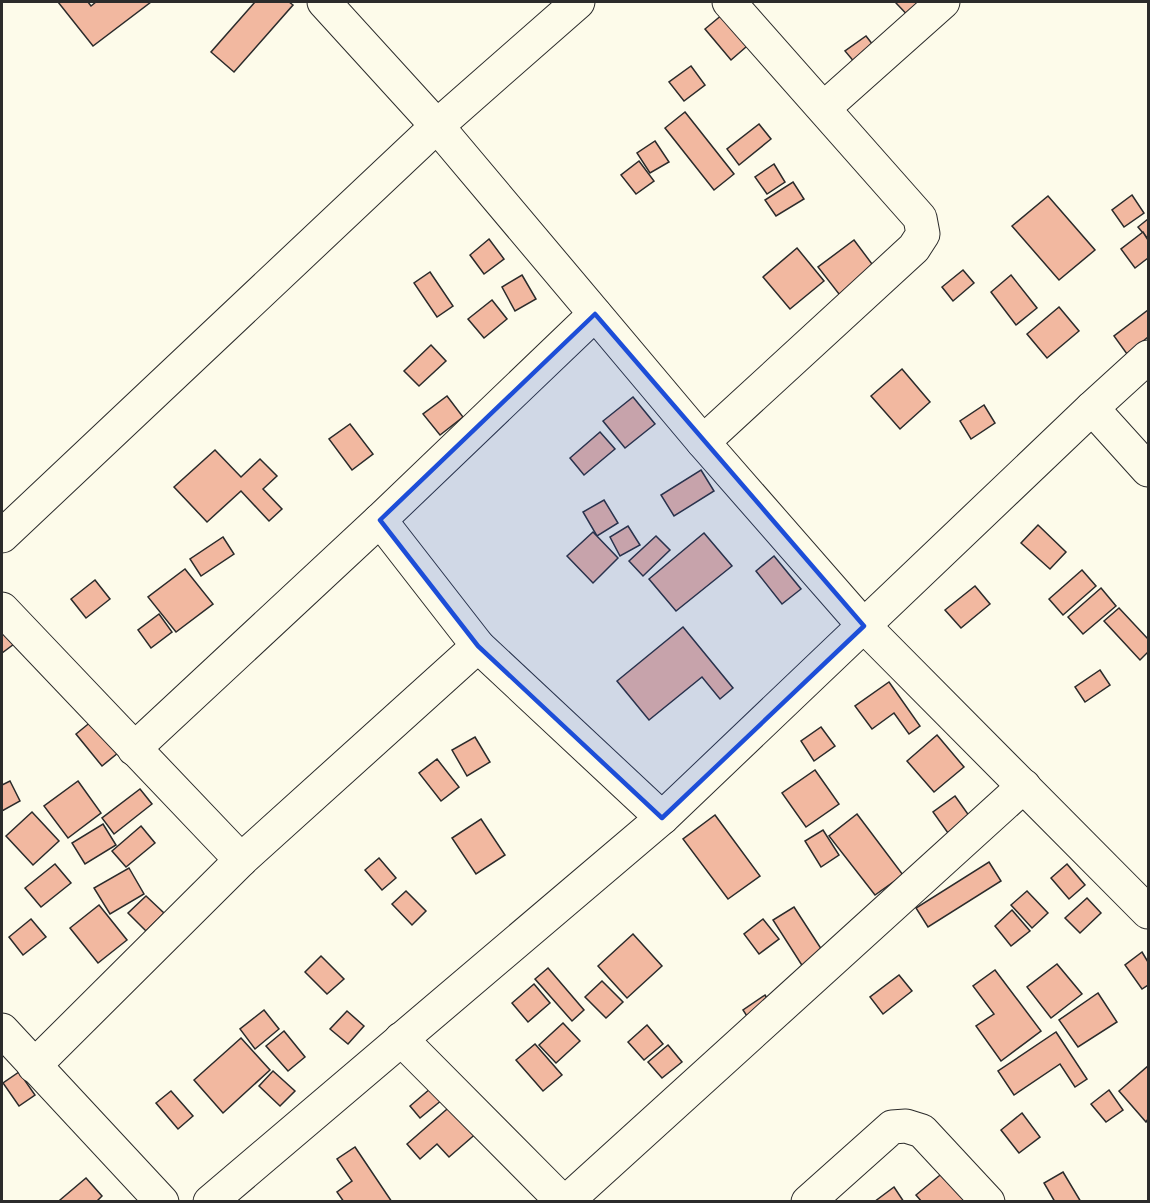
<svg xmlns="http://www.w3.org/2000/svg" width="1150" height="1203" font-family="Barlow,sans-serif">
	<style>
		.building { fill: #f2b8a0; stroke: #2b2b2b; stroke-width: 1.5 }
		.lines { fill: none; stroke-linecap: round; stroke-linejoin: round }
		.minor-casing { stroke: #2b2b2b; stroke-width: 35 }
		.minor { stroke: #fdfbea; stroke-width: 33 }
		.marked { fill: #1d4ed8; fill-opacity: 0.2; stroke: #1d4ed8; stroke-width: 4.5; stroke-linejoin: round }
	</style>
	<rect width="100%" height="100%" fill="#fdfbea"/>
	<g class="building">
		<path d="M58,2h30l3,4 5,-4h55l-58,44z"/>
		<path d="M255,2h34l4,3 -59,67 -23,-20z"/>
		<path d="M898,2h44l-25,23 -21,-22z"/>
		<path d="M735,4l26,30 -30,26 -26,-31z"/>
		<path d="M866,36l15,19 -20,15 -16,-19z"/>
		<path d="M691,66l14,19 -21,16 -15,-19z"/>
		<path d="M685,112l49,62 -20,16 -49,-62z"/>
		<path d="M759,124l12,15 -32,26 -12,-16z"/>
		<path d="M655,141l14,21 -19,11 -13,-20z"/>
		<path d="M639,161l15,20 -18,13 -15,-19z"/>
		<path d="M774,164l11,18 -18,12 -12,-17z"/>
		<path d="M793,182l11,17 -28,17 -11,-16z"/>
		<path d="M1132,195l12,18 -20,14 -12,-17z"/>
		<path d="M1048,196l47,54 -36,30 -47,-54z"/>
		<path d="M1148,219v20l-10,-12z"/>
		<path d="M1143,232l5,8v18l-13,10 -14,-19z"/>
		<path d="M489,239l15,20 -20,15 -14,-19z"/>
		<path d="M854,240l27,36 -35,27 -28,-36z"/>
		<path d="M797,248l27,33 -34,28 -27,-32z"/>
		<path d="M963,270l11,13 -21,18 -11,-14z"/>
		<path d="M430,272l23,34 -16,11 -23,-34z"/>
		<path d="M522,275l14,24 -21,12 -13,-24z"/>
		<path d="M1011,275l26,33 -21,17 -25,-33z"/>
		<path d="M492,300l15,19 -23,19 -16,-19z"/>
		<path d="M1059,307l20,24 -32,27 -20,-24z"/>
		<path d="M1148,310v27l-21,17 -13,-18z"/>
		<path d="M431,345l15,16 -27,25 -15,-15z"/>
		<path d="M902,369l28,33 -30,27 -29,-33z"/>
		<path d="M447,396l16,21 -23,18 -17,-21z"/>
		<path d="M633,397l22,27 -30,24 -22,-27z"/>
		<path d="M984,405l11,18 -24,16 -11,-18z"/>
		<path d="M350,424l23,30 -21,16 -23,-31z"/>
		<path d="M600,432l15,17 -31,26 -14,-17z"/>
		<path d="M215,450l26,27 19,-18 17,17 -14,13 19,20 -13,12 -28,-30 -34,31 -33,-35z"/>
		<path d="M701,470l13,21 -40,25 -13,-21z"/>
		<path d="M604,500l14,23 -21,13 -14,-24z"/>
		<path d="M1038,525l28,27 -16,17 -29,-26z"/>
		<path d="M628,526l12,19 -20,11 -10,-19z"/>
		<path d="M593,532l25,26 -25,25 -26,-27z"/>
		<path d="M704,533l28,33 -56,45 -27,-32z"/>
		<path d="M656,536l14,14 -27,26 -14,-15z"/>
		<path d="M223,537l11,17 -33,22 -11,-17z"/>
		<path d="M774,556l27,33 -19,15 -26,-33z"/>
		<path d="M185,569l28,35 -37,28 -28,-35z"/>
		<path d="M1082,570l14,16 -33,29 -14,-16z"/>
		<path d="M95,580l15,19 -24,19 -15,-19z"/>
		<path d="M975,586l15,18 -29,24 -16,-18z"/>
		<path d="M1101,588l15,18 -33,28 -15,-17z"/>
		<path d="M1119,608l29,31v13l-8,8 -36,-39z"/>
		<path d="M2,611l24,24 -24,18z"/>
		<path d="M159,614l13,18 -21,16 -13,-18z"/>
		<path d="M683,627l50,61 -13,11 -18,-22 -53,43 -32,-39z"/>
		<path d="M1100,670l10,15 -25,17 -10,-15z"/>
		<path d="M889,682l31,44 -11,8 -15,-21 -22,16 -17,-23z"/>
		<path d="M103,712l26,32 -27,22 -26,-32z"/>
		<path d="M821,727l14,19 -21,15 -13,-20z"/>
		<path d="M937,735l27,32 -30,25 -27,-31z"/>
		<path d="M475,737l15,25 -23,14 -15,-26z"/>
		<path d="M437,759l22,28 -18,14 -22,-28z"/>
		<path d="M815,770l24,34 -33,23 -24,-34z"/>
		<path d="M10,781l10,20 -18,10v-26z"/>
		<path d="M78,781l23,32 -33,25 -24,-32z"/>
		<path d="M140,789l12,15 -38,30 -12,-16z"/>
		<path d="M955,796l15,21 -22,16 -15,-21z"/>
		<path d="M32,812l27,29 -26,24 -27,-29z"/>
		<path d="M857,814l46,61 -28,20 -46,-59z"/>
		<path d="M715,815l45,61 -32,23 -45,-60z"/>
		<path d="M481,819l24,36 -29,19 -24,-36z"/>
		<path d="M103,824l13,21 -31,19 -13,-21z"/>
		<path d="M141,826l14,17 -29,24 -14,-16z"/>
		<path d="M823,830l16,25 -18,12 -16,-26z"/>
		<path d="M379,858l17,20 -14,12 -17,-20z"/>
		<path d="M989,862l12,19 -73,46 -12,-19z"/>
		<path d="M55,864l16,19 -30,24 -16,-19z"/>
		<path d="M1067,864l18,21 -16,14 -18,-21z"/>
		<path d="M129,868l15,26 -34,20 -16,-26z"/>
		<path d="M406,891l20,20 -14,14 -20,-21z"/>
		<path d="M1027,891l21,22 -16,15 -21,-23z"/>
		<path d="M146,896l18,17 -18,18 -18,-18z"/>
		<path d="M1087,898l14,15 -21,20 -15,-15z"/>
		<path d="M99,905l28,35 -29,23 -28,-35z"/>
		<path d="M794,907l39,60 -21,14 -39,-61z"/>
		<path d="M1012,910l18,21 -19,15 -16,-20z"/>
		<path d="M31,919l15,18 -23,18 -14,-18z"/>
		<path d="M763,919l16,20 -20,15 -15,-20z"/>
		<path d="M633,934l29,32 -35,32 -29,-32z"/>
		<path d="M1142,952l6,10v23l-6,4 -17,-24z"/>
		<path d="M321,956l23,23 -17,15 -22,-22z"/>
		<path d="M1057,964l25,30 -31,24 -24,-31z"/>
		<path d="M548,968l36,42 -12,11 -37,-42z"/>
		<path d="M995,970l46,61 -40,30 -25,-35 18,-12 -21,-28z"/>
		<path d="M899,975l13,16 -29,23 -13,-17z"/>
		<path d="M602,981l21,21 -17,16 -21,-21z"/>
		<path d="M534,984l16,19 -22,19 -16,-19z"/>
		<path d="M1098,993l19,29 -39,25 -19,-27z"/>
		<path d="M765,995l14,24 -21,14 -15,-23z"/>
		<path d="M264,1010l15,19 -24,20 -15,-20z"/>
		<path d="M347,1011l17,15 -16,18 -18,-15z"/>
		<path d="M563,1023l17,18 -24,22 -17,-18z"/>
		<path d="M647,1025l16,19 -19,16 -16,-18z"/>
		<path d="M284,1031l21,26 -17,14 -22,-25z"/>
		<path d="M1056,1032l31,47 -12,8 -15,-23 -46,31 -16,-24z"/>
		<path d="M241,1038l29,32 -47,43 -29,-33z"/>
		<path d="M535,1044l27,31 -19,16 -27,-31z"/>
		<path d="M668,1045l14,17 -20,16 -14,-16z"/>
		<path d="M1148,1066v53l-2,3 -27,-31z"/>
		<path d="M273,1071l22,20 -15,15 -21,-20z"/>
		<path d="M19,1072l16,23 -16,11 -16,-23z"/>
		<path d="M437,1083l11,12 -28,23 -10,-12z"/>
		<path d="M1109,1090l14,20 -17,12 -15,-18z"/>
		<path d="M171,1091l22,25 -15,13 -22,-26z"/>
		<path d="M454,1103l25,28 -30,26 -12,-13 -17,15 -13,-15z"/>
		<path d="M1022,1113l18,24 -21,16 -18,-23z"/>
		<path d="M355,1147l37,55h-48l-7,-10 15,-11 -15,-22z"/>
		<path d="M951,1166l25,36h-54l-6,-7z"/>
		<path d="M1063,1172l18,30h-26l-11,-19z"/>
		<path d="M86,1178l16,18 -6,6h-34l-2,-2z"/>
		<path d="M894,1187l10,15h-30z"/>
	</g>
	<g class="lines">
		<defs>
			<g id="minor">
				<path d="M324,2l113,124 266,316 161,184 284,286"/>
				<path d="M824,108l119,-106"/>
				<path d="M1092,408l56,62"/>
				<path d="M703,442l211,-194 9,-14 -3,-16 -191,-216"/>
				<path d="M380,520l98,126 184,172"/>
				<path d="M2,536l435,-410 141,-124"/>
				<path d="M2,609l239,251"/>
				<path d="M134,749l246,-229 215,-206"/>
				<path d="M2,1030l160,172"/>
				<path d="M401,1039l162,163"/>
				<path d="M34,1066l207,-206 237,-214"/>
				<path d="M210,1202l452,-384 430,-410 56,-51"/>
				<path d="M566,1202l458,-416"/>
				<path d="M808,1202l84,-75 14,-1 16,5 66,71"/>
			</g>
		</defs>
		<use href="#minor" class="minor-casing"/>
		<use href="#minor" class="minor"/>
	</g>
	<path class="marked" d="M595,314l269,312 -202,192 -184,-172 -98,-126z"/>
	<rect width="1150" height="1203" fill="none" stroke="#2b2b2b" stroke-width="6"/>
</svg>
